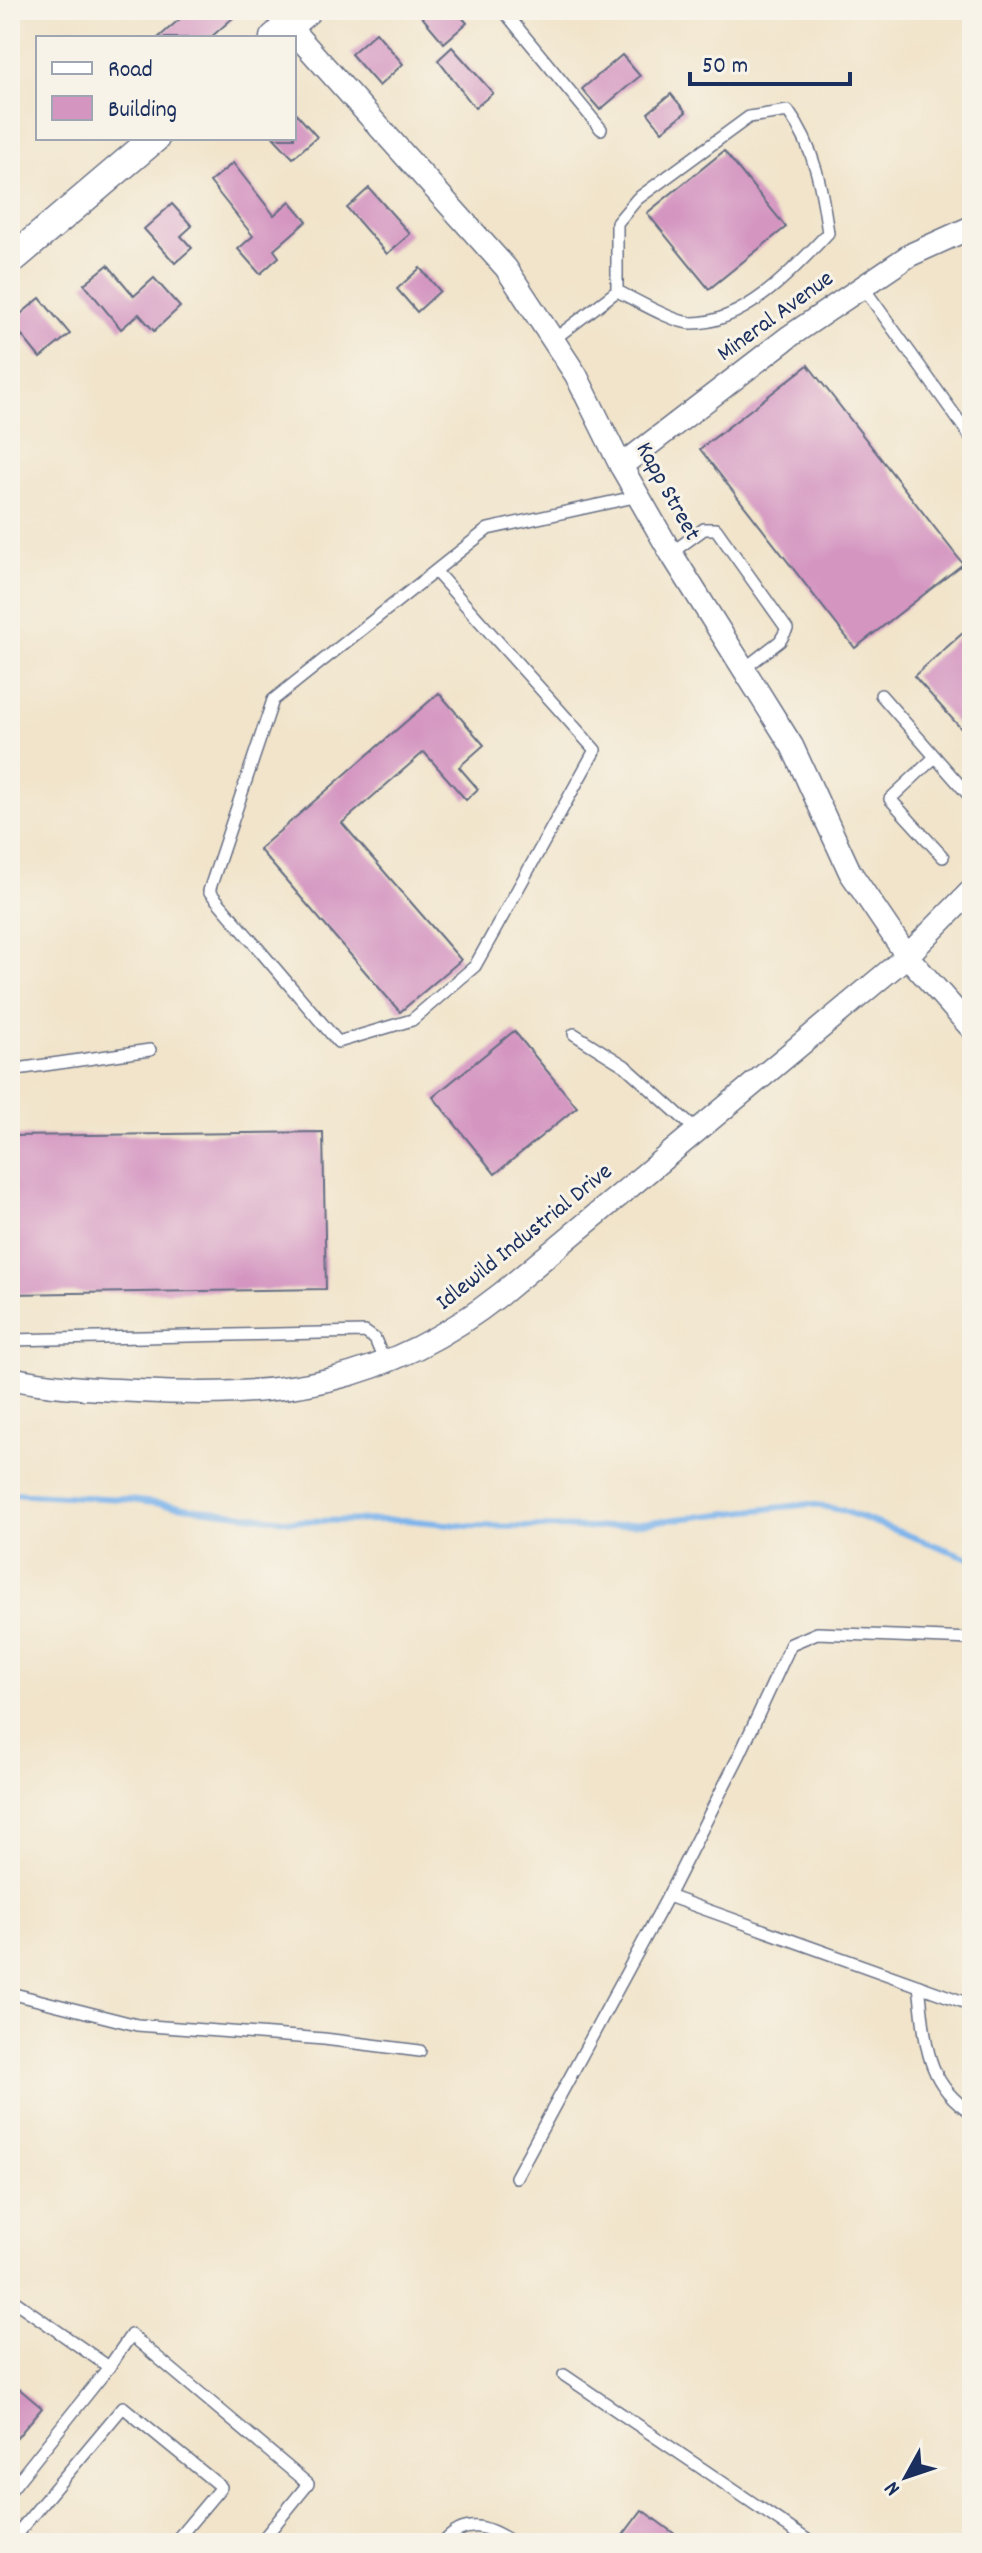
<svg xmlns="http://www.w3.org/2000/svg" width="982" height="2553" font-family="Dekko,sans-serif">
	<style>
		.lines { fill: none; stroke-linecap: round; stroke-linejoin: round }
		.stream { stroke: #7cb3eb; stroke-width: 6 }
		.building { fill: #d495c1 }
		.service-casing { stroke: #666e84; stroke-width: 14 }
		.minor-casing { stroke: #666e84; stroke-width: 25 }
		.tertiary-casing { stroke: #666e84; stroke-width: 31 }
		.service { stroke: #fff; stroke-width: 11 }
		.minor { stroke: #fff; stroke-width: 22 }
		.tertiary { stroke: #fff; stroke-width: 28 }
		.labels { text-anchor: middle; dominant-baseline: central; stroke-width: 6; stroke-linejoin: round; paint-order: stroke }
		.street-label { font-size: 24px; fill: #1b2f5e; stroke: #f7f3e8 }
	</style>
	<rect width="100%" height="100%" fill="#f7f3e8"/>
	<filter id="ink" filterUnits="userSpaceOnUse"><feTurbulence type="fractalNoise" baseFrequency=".0125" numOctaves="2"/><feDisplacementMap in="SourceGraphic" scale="16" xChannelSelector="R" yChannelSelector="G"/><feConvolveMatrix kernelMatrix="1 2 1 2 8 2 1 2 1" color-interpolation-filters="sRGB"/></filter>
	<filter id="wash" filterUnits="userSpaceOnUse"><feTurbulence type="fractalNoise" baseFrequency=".006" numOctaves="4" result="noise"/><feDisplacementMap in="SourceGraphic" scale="32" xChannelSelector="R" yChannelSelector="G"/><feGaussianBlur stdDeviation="1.8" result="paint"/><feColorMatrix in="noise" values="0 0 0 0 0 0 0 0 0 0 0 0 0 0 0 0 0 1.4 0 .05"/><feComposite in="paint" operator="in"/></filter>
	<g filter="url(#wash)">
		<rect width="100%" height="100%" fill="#f1e4ca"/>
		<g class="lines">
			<path class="stream" d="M10,1493l113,6 168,22 114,-1 63,6 128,2 214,-24 31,6 131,49"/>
		</g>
		<g id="blocks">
			<g class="building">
				<path d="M190,10h52l-32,28h-52z"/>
				<path d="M416,10h40l11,13 -23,20z"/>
				<path d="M376,32l27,32 -24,22 -28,-32z"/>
				<path d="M452,47l41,46 -18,15 -37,-48z"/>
				<path d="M622,55l18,21 -40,34 -18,-21z"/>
				<path d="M671,94l15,18 -24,19 -14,-18z"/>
				<path d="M294,111l23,26 -24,21 -19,-20h20z"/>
				<path d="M724,151l62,76 -77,62 -62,-76z"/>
				<path d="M233,163l41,52 16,-14 17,20 -33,29 5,7 -19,17 -22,-25 15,-13 -43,-54z"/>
				<path d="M369,188l41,46 -23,20 -40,-46z"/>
				<path d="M172,204l20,22 -11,10 11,12 -17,15 -31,-34z"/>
				<path d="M108,265l26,31 20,-18 26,29 -26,24 -15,-17 -18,15 -37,-45z"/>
				<path d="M420,268l20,23 -23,21 -20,-23z"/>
				<path d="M40,298l30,36 -30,24 -29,-36z"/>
				<path d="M808,365l155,199 -108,84 -155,-199z"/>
				<path d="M972,625v116l-58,-65z"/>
				<path d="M439,693l45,52 -25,22 19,22 -12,11 -42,-48 -82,71 119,137 -61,52 -141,-163z"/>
				<path d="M514,1031l63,76 -82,67 -62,-77z"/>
				<path d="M323,1132l3,157 -316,5v-158z"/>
				<path d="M10,2381l32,27 -32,38z"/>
				<path d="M642,2510l45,33h-70z"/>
			</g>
		</g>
	</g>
	<g filter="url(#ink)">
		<use href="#blocks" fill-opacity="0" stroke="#666e84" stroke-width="2"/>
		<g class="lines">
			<defs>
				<g id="service">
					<path d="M503,10l98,119"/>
					<path d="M863,287l109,152"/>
					<path d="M553,340l64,-49c17,8 57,32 74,32 54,1 103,-54 137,-90 -6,-44 -13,-85 -40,-122l-39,6 -112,82 -20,24v68"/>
					<path d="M671,553l33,-24h12l71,100 -7,12 -35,27"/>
					<path d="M436,572l159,178 -120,216 -63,54 -74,22 -129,-151 64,-191 215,-171 151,-33"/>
					<path d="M881,695l91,104"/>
					<path d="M935,757l-45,42 53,58"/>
					<path d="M574,1034l51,32 72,65"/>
					<path d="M10,1070l140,-20"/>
					<path d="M10,1340l355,-8 10,7 10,24"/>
					<path d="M972,1639l-155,-6 -26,11 -51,110 -72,142 304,109"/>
					<path d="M919,1986c7,52 4,96 53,127"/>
					<path d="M10,1993l127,32 187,14 96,12"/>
					<path d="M516,2177l152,-281"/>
					<path d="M10,2298l99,69 -99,124"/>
					<path d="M109,2367l22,-32 177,149 -48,59"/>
					<path d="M564,2375l248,168"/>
					<path d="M10,2542l113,-135 98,80 -47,56"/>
					<path d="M443,2543c23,-26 45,-17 71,0"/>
				</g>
				<g id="minor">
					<path d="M274,10l232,258 70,107 45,91 50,87 121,193 58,126 57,84 65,73"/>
					<path d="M621,466l169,-130 120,-81 62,-28"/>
					<path d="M10,1378c42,9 84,11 127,13 143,8 249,-6 364,-97l406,-338 65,-66"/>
				</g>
				<g id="tertiary">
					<path d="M274,38l33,-28"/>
					<path d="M10,261l145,-123"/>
				</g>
			</defs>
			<use href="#service" class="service-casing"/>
			<use href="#minor" class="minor-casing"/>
			<use href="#tertiary" class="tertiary-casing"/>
			<use href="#service" class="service"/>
			<use href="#minor" class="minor"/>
			<use href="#tertiary" class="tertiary"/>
		</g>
	</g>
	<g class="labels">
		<g class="street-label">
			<text transform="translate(776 317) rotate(-36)">Mineral Avenue</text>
			<text transform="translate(667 492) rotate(61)">Kapp Street</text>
			<text transform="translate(525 1238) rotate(-39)">Idlewild Industrial Drive</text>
		</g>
	</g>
	<rect width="982" height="2553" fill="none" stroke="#f7f3e8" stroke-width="40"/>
	<rect x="36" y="36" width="260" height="104" fill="#f7f3e8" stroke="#9fa5b1" stroke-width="2"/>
	<rect x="52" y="62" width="40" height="12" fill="#ffffff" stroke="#9fa5b1" stroke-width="2"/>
	<text x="108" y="76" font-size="24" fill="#1b2f5e">Road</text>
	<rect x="52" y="96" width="40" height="24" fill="#d495c1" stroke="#9fa5b1" stroke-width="2"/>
	<text x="108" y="116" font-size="24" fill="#1b2f5e">Building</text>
	<g transform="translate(906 2477) rotate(230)" stroke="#f7f3e8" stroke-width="6" paint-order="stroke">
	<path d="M0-6L14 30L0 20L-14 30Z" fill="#1b2f5e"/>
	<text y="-12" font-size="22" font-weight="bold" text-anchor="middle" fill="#1b2f5e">N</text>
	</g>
	<path d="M690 72v12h160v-12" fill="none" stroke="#1b2f5e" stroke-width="4"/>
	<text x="702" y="72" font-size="24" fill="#1b2f5e" stroke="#f7f3e8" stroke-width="6" paint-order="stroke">50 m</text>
</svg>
